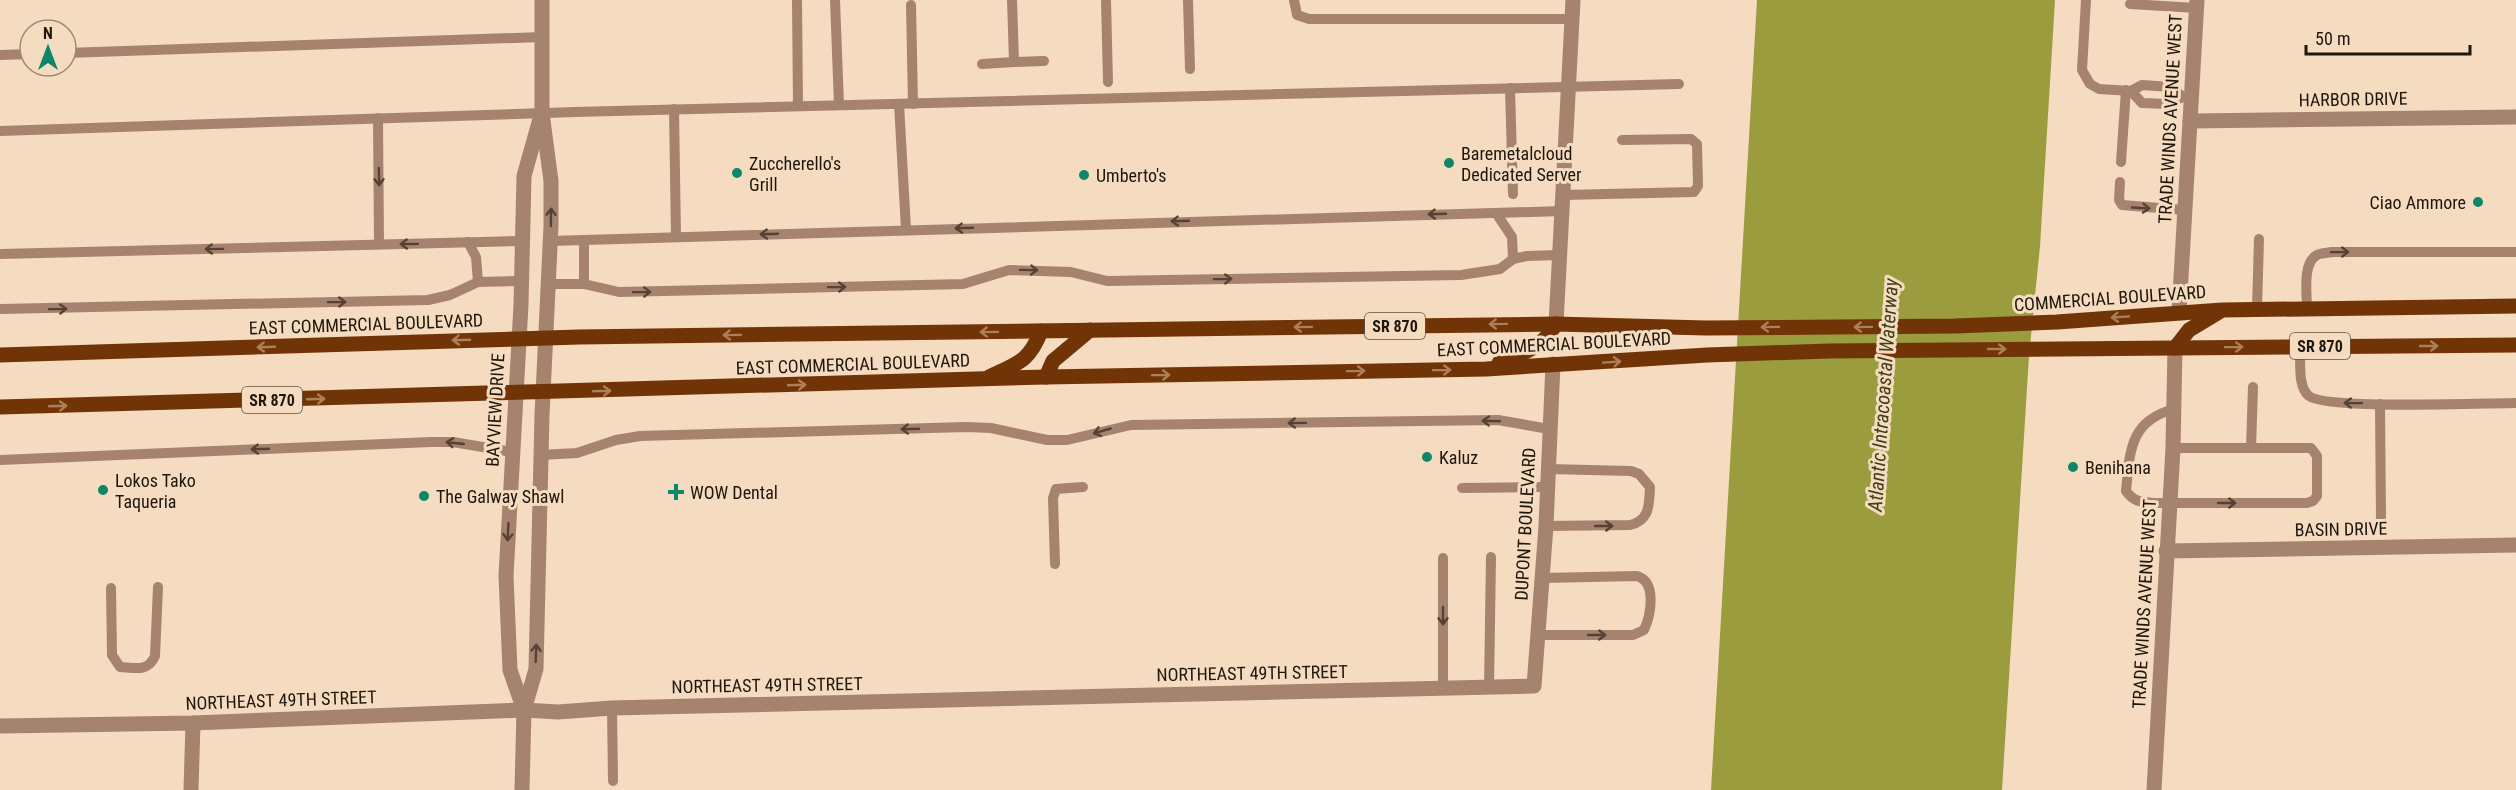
<svg xmlns="http://www.w3.org/2000/svg" width="2516" height="790" font-family="'Roboto Condensed',sans-serif">
	<style>
		.water { fill: #9b9c3d }
		.lines { fill: none; stroke-linecap: round; stroke-linejoin: round }
		.service { stroke: #a6836f; stroke-width: 10 }
		.minor { stroke: #a6836f; stroke-width: 15 }
		.tertiary { stroke: #a6836f; stroke-width: 15 }
		.primary { stroke: #703407; stroke-width: 15 }
		.oneway { stroke: #554234 }
		.oneway2 { stroke: #ac7f5a }
		.poi-dot { fill: #0d8768; stroke: #f5dbc0; stroke-width: 2 }
		.labels { text-anchor: middle; dominant-baseline: central; stroke-width: 6; stroke-linejoin: round; paint-order: stroke }
		.shield { fill: #f5dbc0; stroke: #5f5142; stroke-width: 1.5 }
		.shield-label { font-size: 16px; font-weight: bold; fill: #1f160c }
		.street-label { font-size: 18px; fill: #1f160c; stroke: #f5dbc0 }
		.poi-label { font-size: 18px; fill: #1f160c; stroke: #f5dbc0; text-anchor: start }
		.water-label { font-size: 20px; font-style: italic; fill: #404119; stroke: #f5dbc0 }
	</style>
	<rect width="100%" height="100%" fill="#f5dbc0"/>
	<path class="water" d="M1757,0h298l-15,246 -11,110 -27,434h-291z"/>
	<g class="lines">
		<g class="service">
			<path d="M797,0l1,106"/>
			<path d="M835,0l4,105"/>
			<path d="M1012,0l2,62 30,-1"/>
			<path d="M1106,0l2,82"/>
			<path d="M1188,0l2,69"/>
			<path d="M1294,0l3,15 12,4h263"/>
			<path d="M2086,0l-4,70 8,14 9,5 32,2 11,-6 29,2 12,10"/>
			<path d="M2130,4l66,4"/>
			<path d="M911,5l2,99"/>
			<path d="M66,53l476,-16"/>
			<path d="M0,55l30,-1"/>
			<path d="M982,64l32,-2"/>
			<path d="M1510,88l3,106"/>
			<path d="M2131,91l11,12 26,1 15,-7h7"/>
			<path d="M899,104l7,125"/>
			<path d="M674,109l2,128"/>
			<path d="M378,118l1,126"/>
			<path d="M0,131l575,-19 1104,-28"/>
			<path d="M2121,162l5,-72"/>
			<path d="M2120,182l-1,18 3,5 62,5"/>
			<path d="M1563,195l131,-3 4,-6 -1,-42 -6,-5 -69,1"/>
			<path d="M1496,213l16,24 1,22"/>
			<path d="M584,240v44"/>
			<path d="M550,241l1013,-30"/>
			<path d="M468,242l8,15 2,25"/>
			<path d="M0,254l523,-13"/>
			<path d="M548,284h36l35,8 344,-8 46,-14 62,2 36,9 354,-6 39,-6 13,-10 14,-3 33,-1"/>
			<path d="M2307,308c0,-14 -5,-45 10,-53 4,-2 10,-2 15,-3h184"/>
			<path d="M0,309l428,-9 22,-5 28,-13 44,-1"/>
			<path d="M2257,309l2,-70"/>
			<path d="M2300,347c1,13 -3,40 9,49 17,14 175,7 207,7"/>
			<path d="M2380,404l1,116"/>
			<path d="M2173,448h138l6,8v40l-4,5 -6,2h-154c-12,-1 -19,-1 -27,-12 4,-39 3,-70 48,-82"/>
			<path d="M2251,448l2,-61"/>
			<path d="M541,455l36,-2 39,-13 24,-4 326,-9 25,1 56,12h20l64,-15 367,-5 51,9"/>
			<path d="M0,460l431,-18h22l59,10"/>
			<path d="M1462,488l85,-1"/>
			<path d="M1546,526l84,-1c20,-5 19,-20 20,-38l-11,-13 -8,-3 -83,-2"/>
			<path d="M1443,558v130"/>
			<path d="M1055,564l-2,-66 3,-9 27,-2"/>
			<path d="M111,588l1,67 8,12c16,1 28,5 35,-11l3,-69"/>
			<path d="M1538,635h95l11,-5c7,-15 13,-48 -7,-54l-95,2"/>
			<path d="M1489,687l2,-130"/>
			<path d="M612,708l1,73"/>
		</g>
		<g class="minor">
			<path d="M2190,121l326,-4"/>
			<path d="M2179,312l18,-312"/>
			<path d="M1556,324l17,-324"/>
			<path d="M2166,551l350,-6"/>
			<path d="M0,726l193,-3 331,-13 34,2 54,-4 922,-22 12,-160 7,-162"/>
			<path d="M191,790l2,-67"/>
			<path d="M2154,790l19,-342 2,-100"/>
		</g>
		<g class="tertiary">
			<path d="M524,710l-14,-40 -4,-94 15,-271 3,-129 16,-57"/>
			<path d="M522,790l2,-80 12,-41 6,-254 9,-189v-45l-9,-68v-113"/>
		</g>
		<g class="primary">
			<path d="M2175,348l14,-18 30,-18"/>
			<path d="M0,355l579,-18 977,-13 150,4 249,-2 102,-4 165,-12 294,-4"/>
			<path d="M1499,363c25,-10 43,-15 57,-39"/>
			<path d="M989,377c29,-14 40,-15 52,-46"/>
			<path d="M1046,377l7,-16 37,-31"/>
			<path d="M0,407l1046,-30 440,-8 221,-14 122,-4 687,-6"/>
		</g>
	</g>
	<defs><path id="oneway-shaft" d="M-6 0H5M1.5-3L5.5 0L1.5 3" fill="none" stroke-width="1.6" stroke-linecap="round" stroke-linejoin="round" transform="scale(1.5)"/></defs>
	<g class="oneway">
		<use href="#oneway-shaft" transform="translate(379 177) rotate(89)"/>
		<use href="#oneway-shaft" transform="translate(2141 208) rotate(3)"/>
		<use href="#oneway-shaft" transform="translate(1437 214) rotate(178)"/>
		<use href="#oneway-shaft" transform="translate(551 217) rotate(-89)"/>
		<use href="#oneway-shaft" transform="translate(1180 221) rotate(178)"/>
		<use href="#oneway-shaft" transform="translate(964 228) rotate(178)"/>
		<use href="#oneway-shaft" transform="translate(769 234) rotate(178)"/>
		<use href="#oneway-shaft" transform="translate(409 244) rotate(179)"/>
		<use href="#oneway-shaft" transform="translate(214 249) rotate(179)"/>
		<use href="#oneway-shaft" transform="translate(2340 252) rotate(-1)"/>
		<use href="#oneway-shaft" transform="translate(1029 270) rotate(1)"/>
		<use href="#oneway-shaft" transform="translate(1223 279) rotate(-1)"/>
		<use href="#oneway-shaft" transform="translate(837 287) rotate(-1)"/>
		<use href="#oneway-shaft" transform="translate(642 292) rotate(-1)"/>
		<use href="#oneway-shaft" transform="translate(337 302) rotate(-1)"/>
		<use href="#oneway-shaft" transform="translate(58 309) rotate(-1)"/>
		<use href="#oneway-shaft" transform="translate(2353 403) rotate(-179)"/>
		<use href="#oneway-shaft" transform="translate(1491 421) rotate(-178)"/>
		<use href="#oneway-shaft" transform="translate(1297 423) rotate(179)"/>
		<use href="#oneway-shaft" transform="translate(910 429) rotate(178)"/>
		<use href="#oneway-shaft" transform="translate(1102 431) rotate(164)"/>
		<use href="#oneway-shaft" transform="translate(455 443) rotate(-174)"/>
		<use href="#oneway-shaft" transform="translate(260 449) rotate(178)"/>
		<use href="#oneway-shaft" transform="translate(2227 503)"/>
		<use href="#oneway-shaft" transform="translate(1604 526)"/>
		<use href="#oneway-shaft" transform="translate(508 532) rotate(93)"/>
		<use href="#oneway-shaft" transform="translate(1443 616) rotate(90)"/>
		<use href="#oneway-shaft" transform="translate(1597 635)"/>
		<use href="#oneway-shaft" transform="translate(536 653) rotate(-88)"/>
	</g>
	<g class="oneway2">
		<use href="#oneway-shaft" transform="translate(2120 317) rotate(176)"/>
		<use href="#oneway-shaft" transform="translate(1498 324) rotate(179)"/>
		<use href="#oneway-shaft" transform="translate(1303 327) rotate(179)"/>
		<use href="#oneway-shaft" transform="translate(1770 327) rotate(179)"/>
		<use href="#oneway-shaft" transform="translate(1863 327) rotate(179)"/>
		<use href="#oneway-shaft" transform="translate(989 332) rotate(179)"/>
		<use href="#oneway-shaft" transform="translate(732 335) rotate(179)"/>
		<use href="#oneway-shaft" transform="translate(461 340) rotate(178)"/>
		<use href="#oneway-shaft" transform="translate(2429 346)"/>
		<use href="#oneway-shaft" transform="translate(266 347) rotate(178)"/>
		<use href="#oneway-shaft" transform="translate(2234 347) rotate(-1)"/>
		<use href="#oneway-shaft" transform="translate(1997 349)"/>
		<use href="#oneway-shaft" transform="translate(1612 362) rotate(-4)"/>
		<use href="#oneway-shaft" transform="translate(1442 370) rotate(-1)"/>
		<use href="#oneway-shaft" transform="translate(1356 371) rotate(-1)"/>
		<use href="#oneway-shaft" transform="translate(1161 375) rotate(-1)"/>
		<use href="#oneway-shaft" transform="translate(797 385) rotate(-2)"/>
		<use href="#oneway-shaft" transform="translate(602 391) rotate(-2)"/>
		<use href="#oneway-shaft" transform="translate(316 399) rotate(-2)"/>
		<use href="#oneway-shaft" transform="translate(58 406) rotate(-2)"/>
	</g>
	<g class="poi-dot">
		<circle cx="1449" cy="163" r="6"/>
		<circle cx="737" cy="173" r="6"/>
		<circle cx="1084" cy="175" r="6"/>
		<circle cx="2478" cy="202" r="6"/>
		<circle cx="1427" cy="457" r="6"/>
		<circle cx="2073" cy="467" r="6"/>
		<circle cx="103" cy="490" r="6"/>
		<path d="M673 483h6v6h6v6h-6v6h-6v-6h-6v-6h6z"/>
		<circle cx="424" cy="496" r="6"/>
	</g>
	<g class="labels">
		<g class="shield">
			<rect x="1365" y="313" width="60" height="26" rx="4.5"/>
			<rect x="2290" y="333" width="60" height="26" rx="4.5"/>
			<rect x="242" y="387" width="60" height="26" rx="4.5"/>
		</g>
		<g class="shield-label">
			<text x="1395" y="326">SR 870</text>
			<text x="2320" y="346">SR 870</text>
			<text x="272" y="400">SR 870</text>
		</g>
		<g class="street-label">
			<text transform="translate(2353 99) rotate(-1)">HARBOR DRIVE</text>
			<text transform="translate(2170 119) rotate(-87)">TRADE WINDS AVENUE WEST</text>
			<text transform="translate(2110 298) rotate(-4)">COMMERCIAL BOULEVARD</text>
			<text transform="translate(366 324) rotate(-2)">EAST COMMERCIAL BOULEVARD</text>
			<text transform="translate(1554 344) rotate(-3)">EAST COMMERCIAL BOULEVARD</text>
			<text transform="translate(853 364) rotate(-2)">EAST COMMERCIAL BOULEVARD</text>
			<text transform="translate(495 410) rotate(-87)">BAYVIEW DRIVE</text>
			<text transform="translate(1525 524) rotate(-87)">DUPONT BOULEVARD</text>
			<text transform="translate(2341 529) rotate(-1)">BASIN DRIVE</text>
			<text transform="translate(2144 604) rotate(-87)">TRADE WINDS AVENUE WEST</text>
			<text transform="translate(1252 673) rotate(-1)">NORTHEAST 49TH STREET</text>
			<text transform="translate(767 685) rotate(-1)">NORTHEAST 49TH STREET</text>
			<text transform="translate(281 700) rotate(-2)">NORTHEAST 49TH STREET</text>
		</g>
		<g class="poi-label">
			<text x="1461" y="153">Baremetalcloud<tspan x="1461" dy="21">Dedicated Server</tspan></text>
			<text x="749" y="163">Zuccherello's<tspan x="749" dy="21">Grill</tspan></text>
			<text x="1096" y="175">Umberto's</text>
			<text x="2466" y="202" text-anchor="end">Ciao Ammore</text>
			<text x="1439" y="457">Kaluz</text>
			<text x="2085" y="467">Benihana</text>
			<text x="115" y="480">Lokos Tako<tspan x="115" dy="21">Taqueria</tspan></text>
			<text x="690" y="492">WOW Dental</text>
			<text x="436" y="496">The Galway Shawl</text>
		</g>
		<g class="water-label">
			<text transform="translate(1883 395) rotate(-86)">Atlantic Intracoastal Waterway</text>
		</g>
	</g>
	<g transform="translate(48 48)"><circle r="28" fill="#f5dbc0" stroke="#9f8c78" stroke-width="1.5"/>
	<path d="M0-4.5L10 22L0 15L-10 22Z" fill="#0d8768"/>
	<text y="-9" font-size="16" font-weight="bold" text-anchor="middle" fill="#1f160c">N</text>
	</g>
	<path d="M2306 45v9h164v-9" fill="none" stroke="#1f160c" stroke-width="3"/>
	<text x="2315" y="45" font-size="18" fill="#1f160c" stroke="#f5dbc0" stroke-width="4.5" paint-order="stroke">50 m</text>
</svg>
